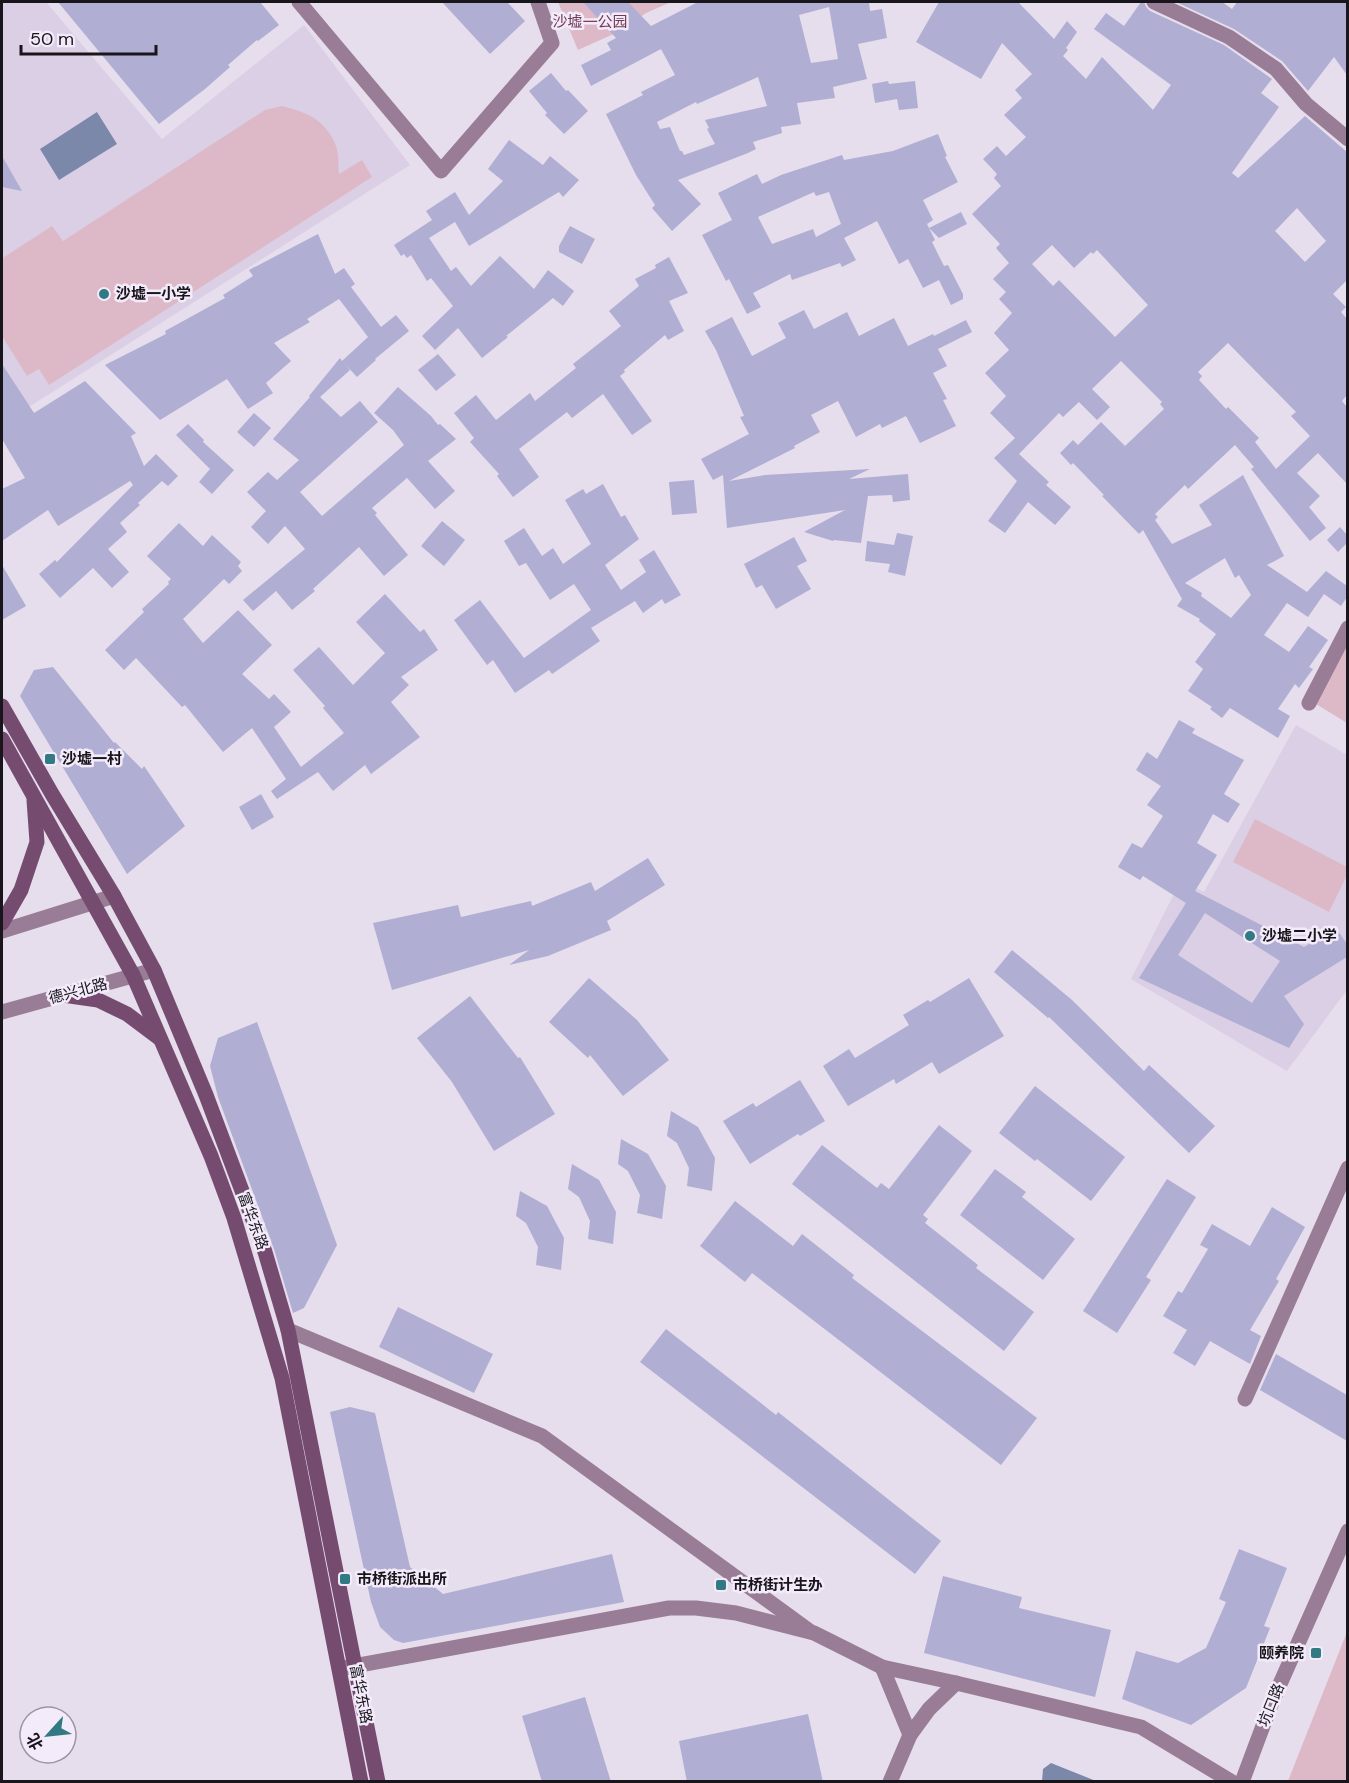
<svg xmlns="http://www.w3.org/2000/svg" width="1349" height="1783" font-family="'DM Sans','Noto Sans SC',sans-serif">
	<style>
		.built { fill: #dbcfe5 }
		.green { fill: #ddb9c7 }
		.water { fill: #7c88aa }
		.building { fill: #b1aed3; fill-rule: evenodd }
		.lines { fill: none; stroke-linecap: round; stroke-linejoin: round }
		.minor { stroke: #997c95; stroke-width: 15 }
		.tertiary { stroke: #997c95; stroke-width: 15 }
		.secondary { stroke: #754c70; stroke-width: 15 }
		.poi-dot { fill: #327a83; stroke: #f3eafa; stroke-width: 2 }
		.labels { text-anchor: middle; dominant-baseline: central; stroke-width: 5; stroke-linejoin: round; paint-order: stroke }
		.park-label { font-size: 15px; fill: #723b54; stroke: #f3eafa }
		.poi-label { font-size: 15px; font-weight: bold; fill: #18151b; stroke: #f3eafa; text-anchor: start }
		.street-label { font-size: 15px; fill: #18151b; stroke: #f3eafa }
	</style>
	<rect width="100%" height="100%" fill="#e6dded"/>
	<g class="built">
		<path d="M2,2h44l116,137 142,-114 106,140 -408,259z"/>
		<path d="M1296,725l51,30v235l-60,81 -156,-92 50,-99 23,12z"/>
	</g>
	<g class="green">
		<path d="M558,2h113l-25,11 -28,19 -40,18z"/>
		<path d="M282,106c25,6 44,14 54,40 3,9 2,19 3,28l23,-14 10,17 -323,208 -10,-16 -12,7 -25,-40v-75l2,-4 48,-31 11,15 202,-131z"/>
		<path d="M1347,644v79l-31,-19z"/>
		<path d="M1255,819l92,48v8l-18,37 -96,-50z"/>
		<path d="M1347,1632v149h-59z"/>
	</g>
	<g class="water">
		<path d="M97,112l20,32 -58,36 -19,-31z"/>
		<path d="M1051,1763l45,18h-54l1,-12z"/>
	</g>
	<g class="building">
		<path d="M58,2h202l19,23 -21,16 -1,-1 -29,25 2,2 -25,22 -46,35z"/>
		<path d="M442,2h65l18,19 -35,33z"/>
		<path d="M583,2h45l23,24 47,-24h171l1,9 12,-2 5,29 -29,6 9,35 -34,8 2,11 -38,5 4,21 -20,3 1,6 -29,9 3,7 -8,4 -70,27 23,24 -29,27 -20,-23 3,-3 -19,-30 -30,-61 37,-19 -2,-3 34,-17 -14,-26 -70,37 -10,-21 30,-15 -4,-7 9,-5zM829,7l9,52 -27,4 -12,-48zM758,77l9,29 -62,14 4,8 -2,1 8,15 -31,11 -2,-4h-2l-10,-24 -10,2 -3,-7 39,-20 1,2z"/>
		<path d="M939,2h79l36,37 13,-18 10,11 -11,16 2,2 -5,6 23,23 16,-22 51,53 18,-25 -77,-56 12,-16 18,13 17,-24h3l2,5 4,4 74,34 48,34 -11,14 18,14 -47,66 6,5 67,-62 42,36v128l-14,14 13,13 -5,5 6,7v76l-5,6 5,6v77l-29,-31 -21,20 23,23 -11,11 17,21 -16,13 -59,-72 3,-2 -19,-22 -47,44 -3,-4 -30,29 3,3 -3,3 17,24 40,-19 -13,-20 44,-30 41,81 -17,9 40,27 19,-21 21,15v11l-6,9 -17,-12 -16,23 -21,-14 -23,32 25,17 19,-26 20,14 -19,27 4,2 -14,19 -4,-4 -17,25 12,7 -12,22 -48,-30 -8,10 -12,-9 2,-2 -24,-16 15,-22 -8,-7 21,-28 -17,-13 1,-2 -23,-13 5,-7 -39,-69 -4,4 -37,-38 2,-1 -31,-32 -2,2 -11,-12 13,-13 5,5 23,-23 24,24 39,-37 -4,-5 2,-2 -41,-41 -29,28 18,18 -13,13 -18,-18 -16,15 -4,-4 -40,41 30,28 -3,3 25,22 -16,18 -27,-23 -23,31 -17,-12 29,-40 -23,-23 21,-20 -25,-25 16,-17 -21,-23 24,-23 -15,-17 18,-20 -13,-14 7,-7 -13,-13 16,-16 -13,-15 4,-4 -28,-30 29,-28 -7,-8 3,-4 -14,-15 14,-13 9,10 20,-19 -22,-22 18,-17 -7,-8 17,-16 -30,-31 -21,36 -65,-37zM1297,208l29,33 -21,21 -30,-31zM1052,245l22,23 17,-16 2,2 4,-4 51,55 -33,32 -56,-57 -6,6 -21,-22zM1228,343l68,69 -5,4 19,20 -34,33 -21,-27 4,-4 -31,-31 -2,2 -27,-29 3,-4 -4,-4zM1225,558l10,20 4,-3 12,20 -20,23 -30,-22 1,-3 -17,-10z"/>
		<path d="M1176,2h46l10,7 5,-7h110v73l-13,-18 -26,34 -26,-30 -48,-32z"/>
		<path d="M551,73l15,18 2,-1 20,21 -24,23 -19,-19 2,-2 -18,-22z"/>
		<path d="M888,81l1,3 26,-3 3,27 -19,2 -2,-11 -22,4 -3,-19z"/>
		<path d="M938,134l9,22 -2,1 13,25 -35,18 10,20 -6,4 2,4 32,-16 6,12 -28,14 -10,-10 6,12 -3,2 12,24 4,-1 15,29v5l-12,6 -12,-25 -16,8 -15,-29 -9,5 -22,-43 -33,17 12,22 -14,7 -2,-4 -48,17 -2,-6 -37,19 8,14 -14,7 -18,-35 -3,2 -24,-46 30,-15 -14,-27 39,-19 5,10 19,-9 61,-20 2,5 49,-9zM814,192l2,4 13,-4 12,32 -25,13 -3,-8 -41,15 -14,-27z"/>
		<path d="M509,140l34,25 7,-9 29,24 -16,17 -4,-5 -90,54 -14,-24 -26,16 22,33 5,-4 15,19 29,-30 34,33 14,-19 26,21 -11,15 -10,-8 -47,38 2,1 -26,21 -24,-30 -23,22 -13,-14 31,-30 -22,-28 -4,3 -16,-26 -4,3 -3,-4 -3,2 -7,-11 38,-25 -6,-9 29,-19 14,23 34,-34 -15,-12z"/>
		<path d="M2,156l20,35 -20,-4z"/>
		<path d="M570,226l25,13 -13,25 -23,-12v-6z"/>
		<path d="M318,234l17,40 9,-6 11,16 -4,3 30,40 15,-12 13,16 -34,28 1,1 -19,17 -13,-14 6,7 -30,27 21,20 19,-16 18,21 -78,70 22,24 82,-71 -11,-15 -19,-17 24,-26 33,29 7,9 2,-1 16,15 -28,22 27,30 -20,18 -28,-31 -35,30 5,5 -2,2 33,40 -24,21 -25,-29 -46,42 2,2 -23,19 -16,-19 -23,20 -10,-11 62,-51 -20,-23 -17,18 -17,-17 15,-16 -19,-19 21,-20 9,8 22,-20 -26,-21 37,-42 -1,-1 31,-38 2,3 26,-24 -29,-38 -32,20 3,3 -36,21 17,18 -25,22 7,10 -25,16 -21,-30 -67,41 -55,-55 61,-31 -1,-3 60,-33 -2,-3 30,-19 -4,-6z"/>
		<path d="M669,257l19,36 -19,8 15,30 -16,9 -3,-5 -41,35 1,2 -5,4 32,45 -20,14 -29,-41 -31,24 -5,-6 -48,37 20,28 -26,20 -16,-21 2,-2 -29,-32 4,-4 -20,-25 22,-18 20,25 34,-27 5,8 41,-33 -3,-4 48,-38 -12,-15 30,-25 -4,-7 21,-11 -1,-3z"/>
		<path d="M804,310l10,19 33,-17 12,24 35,-18 14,28 25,-12 1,2 32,-16 6,12 -34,17 9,17 -14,7 14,26 -4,1 13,26 -36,17 -14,-27 -24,12 -2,-4 -24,13 -18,-36 -27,14 9,17 -26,14 1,2 -66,33 36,-6 105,-6 -21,10 59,-5 2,26 -17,2 -1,-7 -24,1 -7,47 -27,-3 -1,1 -29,-9 41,-22 -118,18 -4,-53 -10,5 -12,-21 48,-25 -9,-17 4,-1 -28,-66 -11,-19 27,-14 20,39 34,-18 -8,-15z"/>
		<path d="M438,354l18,21 -20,16 -18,-21z"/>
		<path d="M2,364l32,49 51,-32 51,52 -5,3 13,30 12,-12 22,22 -10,10 -6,-5 -24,22 2,2 -20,18 7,9 -19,17 21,23 -17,16 -19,-20 -33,30 -21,-24 16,-14 2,2 76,-77 -3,-4 -72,45 -10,-16 -46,31v-52l23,-11 -23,-39z"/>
		<path d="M254,413l17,15 -17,19 -17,-15z"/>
		<path d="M188,424l16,16 -1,2 31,28 -22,24 -13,-12 11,-13 -34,-34z"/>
		<path d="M694,480l3,33 -25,2 -3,-33z"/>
		<path d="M603,484l18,33 4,-2 14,24 -34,26 16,25 25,-18 -7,-12 15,-10 27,45 -16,9 -3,-5 -19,14 -8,-12 -44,27 9,13 -48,33 -3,-4 -34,23 -22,-33 -6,5 -33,-45 26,-20 44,58 67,-48 -17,-26 -24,16 -24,-37 -7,3 -15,-25 20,-13 18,28 11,-8 10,16 28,-20 -26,-44 18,-11 3,5z"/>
		<path d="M442,521l23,19 -21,26 -23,-20z"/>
		<path d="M179,523l24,23 9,-11 29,27 -3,4 4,5 -13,13 -5,-5 -41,40 20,24 35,-33 34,35 -30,29 27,25 5,-5 17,18 -17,15 27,40 43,-34 -21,-25 2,-2 -32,-36 26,-23 34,38 32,-32 -29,-31 29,-28 35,38 4,-3 14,21 -37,27 8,8 -18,17 29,35 -49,37 -6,-9 -32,26 -15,-19 -41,27 -6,-8 15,-12 -34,-51 -29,24 -38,-47 -3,2 -46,-49 -12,12 -19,-20 39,-38 -2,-3 27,-25 -1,-2 3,-3 -24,-23z"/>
		<path d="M1340,527l7,8v8l-9,9 -11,-12z"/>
		<path d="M897,533l16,3 -8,40 -17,-4 2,-8 -25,-3 2,-20 27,4z"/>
		<path d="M794,537l13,24 -10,5 14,23 -35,20 -14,-24 -6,3 -12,-24z"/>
		<path d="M2,565l24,41 -24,14z"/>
		<path d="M53,667l61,76 1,-1 27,27 2,-3 41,60 -58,48 -107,-178 14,-26z"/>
		<path d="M1179,720l16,9 -3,4 52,27 -20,34 16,10 -12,19 -15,-9 -16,29 20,12 -22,36 109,56 32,-19 11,16v13l-63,39 20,28 -15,24 -150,-70 47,-75 -43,-27 -3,4 -22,-13 14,-24 10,5 21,-32 -16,-11 14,-19 -25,-16 11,-18 10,7zM1205,913l75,48 -28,42 -74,-48z"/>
		<path d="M261,794l13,23 -22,13 -13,-23z"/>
		<path d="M648,858l17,27 -58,36 4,9 -63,26 -39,9 20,-15 -137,40 -19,-67 85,-18 3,12 70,-16 1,5 59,-24 4,9z"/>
		<path d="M1012,950l60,50 72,71 5,-6 66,61 -26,27 -140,-136 -1,1 -54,-46z"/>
		<path d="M589,978l48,42 32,40 -46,36 -33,-41 -2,3 -39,-36z"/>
		<path d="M969,978l35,58 -65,38 -7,-12 -36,22 -2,-5 -46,27 -25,-40 26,-17 6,9 54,-33 -6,-10 25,-15 2,2z"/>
		<path d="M470,996l48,62 2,-1 35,57 -61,37 -42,-69 -35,-44z"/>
		<path d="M257,1022l80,223 -33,63 -11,5 -19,-64 -56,-152 -8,-31 8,-28z"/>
		<path d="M800,1080l25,41 -25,15 -2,-2 -48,30 -27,-43 30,-18 3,4z"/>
		<path d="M1035,1086l90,71 -34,44 -54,-42 -2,2 -36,-28z"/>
		<path d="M671,1111l27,16 17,31 -3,33 -25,-5 2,-18 -12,-25 -10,-7z"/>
		<path d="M939,1125l33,26 -49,64 5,4 -3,4 53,42 -2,3 58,44 -30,39 -212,-167 30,-39 55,43 4,-5 8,6z"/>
		<path d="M621,1139l27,15 18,32 -4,33 -25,-6 3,-18 -12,-24 -10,-7z"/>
		<path d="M572,1164l27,16 17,32 -3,32 -25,-5 2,-18 -11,-24 -11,-8z"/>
		<path d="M995,1169l31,23 -4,5 53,42 -32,41 -83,-65z"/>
		<path d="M1167,1179l29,18 -50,80 5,3 -34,53 -34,-22z"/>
		<path d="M520,1191l27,15 17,32 -3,32 -25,-5 2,-18 -12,-24 -10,-7z"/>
		<path d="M735,1201l58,45 9,-12 52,41 -2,3 185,140 -36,47 -249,-192 -7,9 -45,-36z"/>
		<path d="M1272,1207l33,20 -29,52 3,2 -29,49 11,6 -11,28 -40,-23 -15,25 -22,-13 14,-23 -24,-14 15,-25 4,2 26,-44 -8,-4 12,-21 38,22z"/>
		<path d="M398,1307l95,47 -19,39 -95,-46z"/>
		<path d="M666,1329l110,86 2,-3 163,129 -26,33 -275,-212z"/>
		<path d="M1276,1354l71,41v46l-87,-51z"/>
		<path d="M350,1407l25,6 35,154 33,27 169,-40 12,48 -221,41 -9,-3 -14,-13 -9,-25 -41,-190z"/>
		<path d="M1239,1549l48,19 -23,58 6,2 -24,60 -55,37 -69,-26 14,-48 42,12 28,-15 20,-46 -7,-3z"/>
		<path d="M943,1576l79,21 -3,11 92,22 -16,67 -171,-44z"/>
		<path d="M585,1697l26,85h-69l-20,-66z"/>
		<path d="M808,1714l15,68h-136l-8,-41z"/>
	</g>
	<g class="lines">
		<g class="minor">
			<path d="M299,2l142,169 111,-128 -14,-41"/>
			<path d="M1154,2l75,35 47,32 30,35 42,35"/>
			<path d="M1309,703l39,-75"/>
			<path d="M288,1330l254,106 269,196"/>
			<path d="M1245,1399l103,-231"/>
		</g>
		<g class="tertiary">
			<path d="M2,931l112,-35"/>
			<path d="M2,1012l152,-42"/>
			<path d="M882,1667l28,68"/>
			<path d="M343,1668l326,-60h27l40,5 78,20 68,34 74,16 185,44 91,55"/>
			<path d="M890,1782l20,-47 19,-26 27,-26"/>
			<path d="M1242,1782l30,-80 76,-171"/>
		</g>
		<g class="secondary">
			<path d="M2,706l50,88 62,102 40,74 52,125 59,157 23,78 90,452"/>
			<path d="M2,739l131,236 78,181 23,62 48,160 79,404"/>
			<path d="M2,923l19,-33 16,-48 -3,-42"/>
			<path d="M63,995l35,5 29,14 32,24"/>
		</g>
	</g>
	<g class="poi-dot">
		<circle cx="104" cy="294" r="6"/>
		<rect x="44" y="753" width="12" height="12" rx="3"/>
		<circle cx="1250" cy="936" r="6"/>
		<rect x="339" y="1573" width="12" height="12" rx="3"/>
		<rect x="715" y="1579" width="12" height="12" rx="3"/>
		<rect x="1310" y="1647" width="12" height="12" rx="3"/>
	</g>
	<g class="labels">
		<g class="park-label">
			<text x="590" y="22">沙墟一公园</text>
		</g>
		<g class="poi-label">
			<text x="116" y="294">沙墟一小学</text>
			<text x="62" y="759">沙墟一村</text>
			<text x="1262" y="936">沙墟二小学</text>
			<text x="357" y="1579">市桥街派出所</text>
			<text x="733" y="1585">市桥街计生办</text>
			<text x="1304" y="1653" text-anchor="end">颐养院</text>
		</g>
		<g class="street-label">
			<text transform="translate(78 991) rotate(-15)">德兴北路</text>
			<text transform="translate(253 1221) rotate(70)">富华东路</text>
			<text transform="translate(361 1694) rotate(79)">富华东路</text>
			<text transform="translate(1271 1705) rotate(-68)">坑口路</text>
		</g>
	</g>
	<rect width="1349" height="1783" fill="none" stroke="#18151b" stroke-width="6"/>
	<g transform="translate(48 1735) rotate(243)"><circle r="28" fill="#f3eafa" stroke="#9b95a1" stroke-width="1.5"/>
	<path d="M0-4.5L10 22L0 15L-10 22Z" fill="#327a83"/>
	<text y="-9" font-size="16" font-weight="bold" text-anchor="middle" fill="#18151b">北</text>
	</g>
	<path d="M21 45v9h135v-9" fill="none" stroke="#18151b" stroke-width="3"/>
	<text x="30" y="45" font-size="18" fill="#18151b" stroke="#f3eafa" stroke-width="4.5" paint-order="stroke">50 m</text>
</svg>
